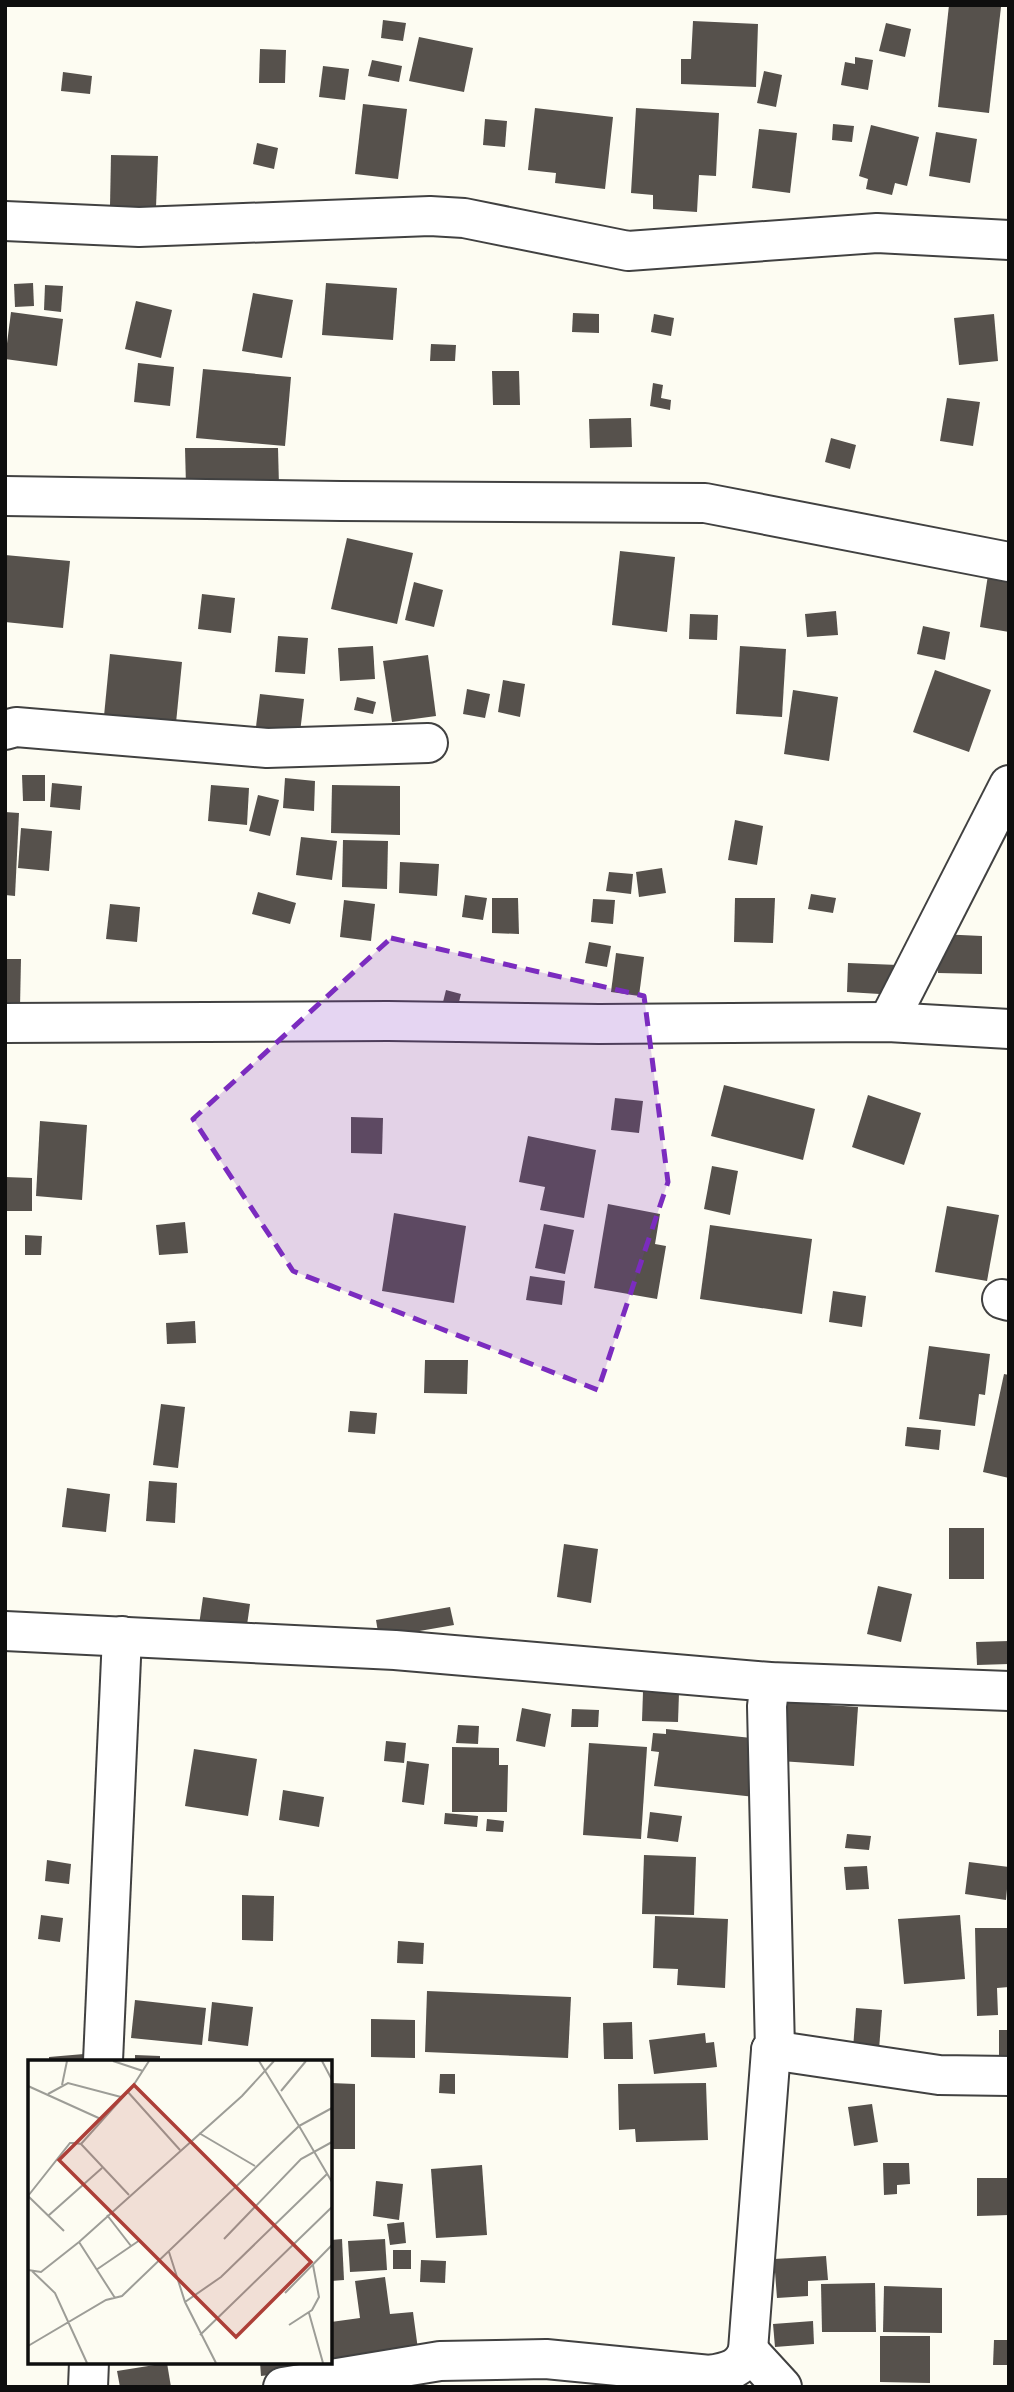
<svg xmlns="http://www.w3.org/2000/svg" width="1014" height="2392" font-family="Georgia,serif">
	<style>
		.building { fill: #56514c }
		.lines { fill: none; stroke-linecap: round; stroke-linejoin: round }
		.minor-casing { stroke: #414141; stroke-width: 42 }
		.minor { stroke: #fff; stroke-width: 38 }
		.marked { fill: #7b2cbf; fill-opacity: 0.2; stroke: #7b2cbf; stroke-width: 5; stroke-dasharray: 14 9; stroke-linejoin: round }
		.inset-road { fill: none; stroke: #9d9d97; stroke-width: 2 }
		.view { fill: #ad3f38; fill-opacity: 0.15; stroke: #ad3f38; stroke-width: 3.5 }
		.inset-edge { fill: none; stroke: #0e0e0e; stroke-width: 3.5 }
	</style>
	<rect width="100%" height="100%" fill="#fdfcf2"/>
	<g class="building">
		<path d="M949,5l52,2 -12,106 -51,-6z"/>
		<path d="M383,20l23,3 -3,18 -22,-3z"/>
		<path d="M693,21l65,3 -2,63 -75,-3v-25h10z"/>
		<path d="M886,23l25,6 -6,28 -26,-6z"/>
		<path d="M419,37l54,11 -9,44 -55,-11z"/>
		<path d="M260,49l26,1 -1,33h-26z"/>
		<path d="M855,57l18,3 -5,30 -27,-5 4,-23 10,2z"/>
		<path d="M372,60l30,6 -3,16 -31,-6z"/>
		<path d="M323,66l26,3 -4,31 -26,-3z"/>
		<path d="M764,71l18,4 -6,32 -19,-4z"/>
		<path d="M63,72l29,4 -2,18 -29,-3z"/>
		<path d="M363,104l44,5 -9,70 -43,-5z"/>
		<path d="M535,108l78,9 -8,72 -50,-6 1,-10 -28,-3z"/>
		<path d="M636,108l83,5 -3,63 -17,-1 -2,37 -44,-3v-14l-22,-2z"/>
		<path d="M485,119l22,2 -2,26 -22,-2z"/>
		<path d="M833,124l21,2 -2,16 -20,-2z"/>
		<path d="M871,125l48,12 -12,49 -12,-3 -3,12 -26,-6 2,-10 -9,-3z"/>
		<path d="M759,129l38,4 -7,60 -38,-5z"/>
		<path d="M936,132l41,7 -7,44 -41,-7z"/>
		<path d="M257,143l21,5 -4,21 -21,-5z"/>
		<path d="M111,155l47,1 -2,51 -46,-1z"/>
		<path d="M33,283l1,23 -19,1 -1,-23z"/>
		<path d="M326,283l71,5 -4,52 -71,-5z"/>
		<path d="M45,285l18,1 -2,26 -17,-2z"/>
		<path d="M253,293l40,7 -11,58 -40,-7z"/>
		<path d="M136,301l36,9 -11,48 -36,-9z"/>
		<path d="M11,312l52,7 -6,47 -52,-7z"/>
		<path d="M573,313l26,1v19l-27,-1z"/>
		<path d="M654,314l20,4 -3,18 -20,-4z"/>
		<path d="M994,314l4,47 -39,4 -5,-47z"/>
		<path d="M431,344l25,1 -1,16h-25z"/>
		<path d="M138,363l36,4 -4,39 -36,-4z"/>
		<path d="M203,369l88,8 -6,69 -89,-8z"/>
		<path d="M492,371h27l1,34h-27z"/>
		<path d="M653,383l10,2 -2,13 10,2 -1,10 -20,-4z"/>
		<path d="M947,398l33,4 -7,44 -33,-5z"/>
		<path d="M631,418l1,29 -42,1 -1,-29z"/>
		<path d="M831,438l25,7 -6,24 -25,-7z"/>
		<path d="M185,448h93l1,38h-93z"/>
		<path d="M347,538l66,15 -16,71 -66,-15z"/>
		<path d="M620,551l55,6 -8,75 -55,-7z"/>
		<path d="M5,555l65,6 -7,67 -58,-6z"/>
		<path d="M988,575l21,3v54l-29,-5z"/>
		<path d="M414,582l29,8 -9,37 -29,-7z"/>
		<path d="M202,594l33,4 -4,35 -33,-4z"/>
		<path d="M836,611l2,24 -31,2 -2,-23z"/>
		<path d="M690,614l28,1 -1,25 -28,-1z"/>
		<path d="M923,626l27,6 -5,28 -28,-6z"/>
		<path d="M278,636l30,2 -3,36 -30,-2z"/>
		<path d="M373,646l2,33 -35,2 -2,-33z"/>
		<path d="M740,646l46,3 -4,68 -46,-3z"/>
		<path d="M110,654l72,8 -6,61 -72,-7z"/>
		<path d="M428,655l8,61 -44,6 -9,-61z"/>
		<path d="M935,670l56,20 -22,62 -56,-20z"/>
		<path d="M503,680l22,4 -5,33 -22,-5z"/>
		<path d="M467,689l23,5 -5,24 -22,-4z"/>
		<path d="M793,690l45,7 -9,64 -45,-7z"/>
		<path d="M260,694l44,5 -5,42 -44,-6z"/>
		<path d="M357,697l19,5 -3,12 -19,-4z"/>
		<path d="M22,775h23v26h-22z"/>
		<path d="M285,778l30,3 -1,30 -31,-3z"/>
		<path d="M52,783l30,3 -2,24 -30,-3z"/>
		<path d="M211,785l38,3 -2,37 -39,-4z"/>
		<path d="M332,785l68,1v49l-69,-2z"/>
		<path d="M258,795l21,5 -9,36 -21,-5z"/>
		<path d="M5,812l14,1 -4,83 -10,-1z"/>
		<path d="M735,820l28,6 -6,39 -29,-5z"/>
		<path d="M21,828l31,3 -3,40 -31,-3z"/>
		<path d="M301,837l36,4 -5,39 -36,-5z"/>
		<path d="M343,840l45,1 -1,48 -45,-2z"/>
		<path d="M400,862l39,2 -2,32 -38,-3z"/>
		<path d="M662,868l4,25 -27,4 -3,-25z"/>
		<path d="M609,872l24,2 -2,20 -25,-3z"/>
		<path d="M258,892l38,11 -6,21 -38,-10z"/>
		<path d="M811,894l25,4 -3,15 -25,-4z"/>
		<path d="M465,895l22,3 -4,22 -21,-3z"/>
		<path d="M492,898h26l1,36 -27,-1z"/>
		<path d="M735,898h40l-2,45 -39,-1z"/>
		<path d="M593,899l22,1 -2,24 -22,-2z"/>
		<path d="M344,900l31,4 -4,37 -31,-4z"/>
		<path d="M110,904l30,3 -3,35 -31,-3z"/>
		<path d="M939,934l43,2v38l-44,-1z"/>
		<path d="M589,942l22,4 -4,21 -22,-4z"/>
		<path d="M616,953l28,4 -5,39 -28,-4z"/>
		<path d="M5,959h16l-1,48 -15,-1z"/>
		<path d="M848,963l50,2 -2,30 -49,-3z"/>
		<path d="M446,990l15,4 -4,16 -15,-4z"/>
		<path d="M724,1085l91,24 -12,51 -92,-24z"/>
		<path d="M868,1095l53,18 -17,52 -52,-18z"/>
		<path d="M615,1098l28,3 -4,32 -28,-3z"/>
		<path d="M351,1117l32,1 -1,36 -31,-1z"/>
		<path d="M40,1121l47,4 -5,75 -46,-4z"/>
		<path d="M528,1136l68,14 -12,68 -44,-8 5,-23 -26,-5z"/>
		<path d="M712,1166l26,5 -8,44 -26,-6z"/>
		<path d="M5,1177l27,1v33h-27z"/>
		<path d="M608,1204l52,10 -5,30 11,2 -9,53 -63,-11z"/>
		<path d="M947,1206l52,9 -12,66 -52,-9z"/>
		<path d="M394,1213l72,13 -12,77 -72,-12z"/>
		<path d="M185,1222l3,31 -29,2 -3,-30z"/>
		<path d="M544,1224l30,6 -9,44 -30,-6z"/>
		<path d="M710,1225l102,14 -10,75 -102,-15z"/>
		<path d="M25,1235l17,1 -1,19h-16z"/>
		<path d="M530,1276l35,5 -3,24 -36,-5z"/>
		<path d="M833,1291l33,5 -4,31 -33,-5z"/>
		<path d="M195,1321l1,22 -29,1 -1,-21z"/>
		<path d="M929,1346l61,8 -5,41 -6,-1 -4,32 -56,-7z"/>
		<path d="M425,1360h43l-1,34 -43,-1z"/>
		<path d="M1004,1374l5,1v103l-26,-6z"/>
		<path d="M161,1404l24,3 -7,61 -25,-3z"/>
		<path d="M350,1411l27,2 -2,21 -27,-2z"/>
		<path d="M907,1427l34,3 -2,20 -34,-4z"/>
		<path d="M149,1481l28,2 -2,40 -29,-2z"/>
		<path d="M67,1488l43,6 -4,38 -44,-5z"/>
		<rect x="949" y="1528" width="35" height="51"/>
		<path d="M564,1544l34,5 -7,54 -34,-6z"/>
		<path d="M878,1586l34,8 -11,48 -34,-8z"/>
		<path d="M203,1597l47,7 -4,28 -47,-7z"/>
		<path d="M450,1607l4,18 -75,13 -3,-18z"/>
		<path d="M1009,1641v23l-32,1 -1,-23z"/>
		<path d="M643,1692l36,1 -1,29 -36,-1z"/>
		<path d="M784,1702l74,5 -4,59 -74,-5z"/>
		<path d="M522,1708l29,6 -6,33 -29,-6z"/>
		<path d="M572,1709l27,1 -1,17h-27z"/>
		<path d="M458,1725l21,1 -1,18 -22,-1z"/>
		<path d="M666,1729l95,10 -6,58 -101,-11 5,-34 -8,-1 2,-18 13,1z"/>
		<path d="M386,1741l20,2 -2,20 -20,-2z"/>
		<path d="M589,1743l58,4 -6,92 -58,-4z"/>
		<path d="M452,1747l47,1v17h9l-1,47h-55z"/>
		<path d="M194,1749l63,10 -9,57 -63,-10z"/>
		<path d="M407,1761l22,3 -5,41 -22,-3z"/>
		<path d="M283,1790l41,7 -5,30 -40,-7z"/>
		<path d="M650,1812l32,4 -4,26 -31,-4z"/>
		<path d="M445,1813l33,3 -1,11 -33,-3z"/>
		<path d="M487,1819l17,2 -1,11 -17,-1z"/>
		<path d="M847,1834l24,2 -2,14 -24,-2z"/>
		<path d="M644,1855l52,2 -2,58 -52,-1z"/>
		<path d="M47,1860l24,4 -2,20 -24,-3z"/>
		<path d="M969,1862l40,5 -3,33 -41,-6z"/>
		<path d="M867,1866l2,23 -23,1 -2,-23z"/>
		<path d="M242,1895l32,1 -1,45 -31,-1z"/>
		<path d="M41,1915l22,3 -3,24 -22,-3z"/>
		<path d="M960,1915l5,64 -61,5 -6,-65z"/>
		<path d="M655,1916l73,3 -3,69 -48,-3 1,-16 -25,-1z"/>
		<path d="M975,1928h34v59l-12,1 1,27 -21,1z"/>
		<path d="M398,1941l26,2 -1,21 -26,-1z"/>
		<path d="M427,1991l144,6 -3,61 -143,-6z"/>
		<path d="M135,2000l71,8 -4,37 -71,-7z"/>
		<path d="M212,2002l41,5 -5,39 -40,-5z"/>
		<path d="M856,2008l26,2 -3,40 -26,-1z"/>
		<path d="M371,2019l44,1v38l-44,-1z"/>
		<path d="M632,2022l1,37h-29l-1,-36z"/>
		<rect x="999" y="2030" width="10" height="30"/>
		<path d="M705,2033l1,10 8,-1 3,25 -63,7 -5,-34z"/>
		<path d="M84,2054v7h-35v-4z"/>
		<path d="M135,2055l25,1v5h-25z"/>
		<path d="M440,2074h15v20l-16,-1z"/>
		<path d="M331,2083l24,1v65h-24z"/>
		<path d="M706,2083l2,57 -72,2 -1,-13 -16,1 -1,-46z"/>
		<path d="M872,2104l6,38 -24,4 -6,-39z"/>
		<path d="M883,2163h26l1,21 -13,1v9l-13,1z"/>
		<path d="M482,2165l5,70 -51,3 -5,-69z"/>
		<path d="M977,2178h32v37l-32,1z"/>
		<path d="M376,2181l27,3 -4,36 -26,-4z"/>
		<path d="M404,2222l2,21 -16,2 -3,-21z"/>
		<path d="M342,2239l2,41 -13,1v-41z"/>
		<path d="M385,2239l2,31 -37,2 -2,-31z"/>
		<rect x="393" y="2250" width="18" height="19"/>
		<path d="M826,2256l2,24 -20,1v15l-31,2 -3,-39z"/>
		<path d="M421,2260l25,1 -1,22 -25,-1z"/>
		<path d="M385,2277l5,37 23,-2 6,45 -158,19 -1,-14h71v-40l29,-4 -5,-37z"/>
		<path d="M875,2283l1,49h-54l-1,-48z"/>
		<path d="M884,2286l58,2v45l-59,-1z"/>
		<path d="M813,2321l1,23 -39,3 -2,-23z"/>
		<path d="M880,2336h50v47l-50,-1z"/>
		<path d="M994,2340h15v25h-16z"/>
		<path d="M167,2363l4,24h-51l-3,-16z"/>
	</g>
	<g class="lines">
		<defs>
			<g id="minor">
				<path d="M5,221l134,6 291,-11 34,2 164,33 249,-18 132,7"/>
				<path d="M5,496l336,5 364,2 304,59"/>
				<path d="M5,730l11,-3 251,21 161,-5"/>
				<path d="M888,1022l121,-237"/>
				<path d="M5,1023l383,-2 211,3 289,-2 121,7"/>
				<path d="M1002,1299l7,2"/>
				<path d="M5,1631l390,19 375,32 239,9"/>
				<path d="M771,2050l168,25 70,1"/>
				<path d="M103,2061l19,-425"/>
				<path d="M748,2350l34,37"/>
				<path d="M88,2387l1,-25"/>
				<path d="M283,2387l157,-26 106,-2 164,16c18,-3 32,-6 38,-25l23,-300h4l-8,-344 3,-24"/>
			</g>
		</defs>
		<use href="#minor" class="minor-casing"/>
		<use href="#minor" class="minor"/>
	</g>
	<path class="marked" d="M391,938l253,58 24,186 -70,208 -305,-119 -100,-152z"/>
	<g transform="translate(28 2060)">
		<rect width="304" height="304" fill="#fdfcf2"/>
		<path class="inset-road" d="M85,1l30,10M294,1l10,19M34,25l5,-24M0,26l75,34M99,31l53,59M253,31l25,-30M20,34l20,-11 53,14M304,48l-33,18 33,56M171,73l56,33M53,84l52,-58 16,-25M0,136l42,-53h5l6,1 48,51M0,136l36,35M79,155l24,31M20,156l54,-48M196,179l77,-80 31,-17M51,182l36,56M141,192l16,50 31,61M0,210l13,2 38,-30 163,-146 32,-35M68,210l44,-30M4,211l23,22 32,70M257,233l47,-48M157,242l36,-25 106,-103M281,253l14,50M261,265l23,-15 7,-13 -6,-32M172,275l132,-128M0,286l78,-46 16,-4 177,-170 -40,-65"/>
		<path class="view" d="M106,25l177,177 -75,75 -177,-177z"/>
		<rect width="304" height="304" class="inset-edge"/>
	</g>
	<rect width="1014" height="2392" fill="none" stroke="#0e0e0e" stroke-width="14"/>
</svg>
